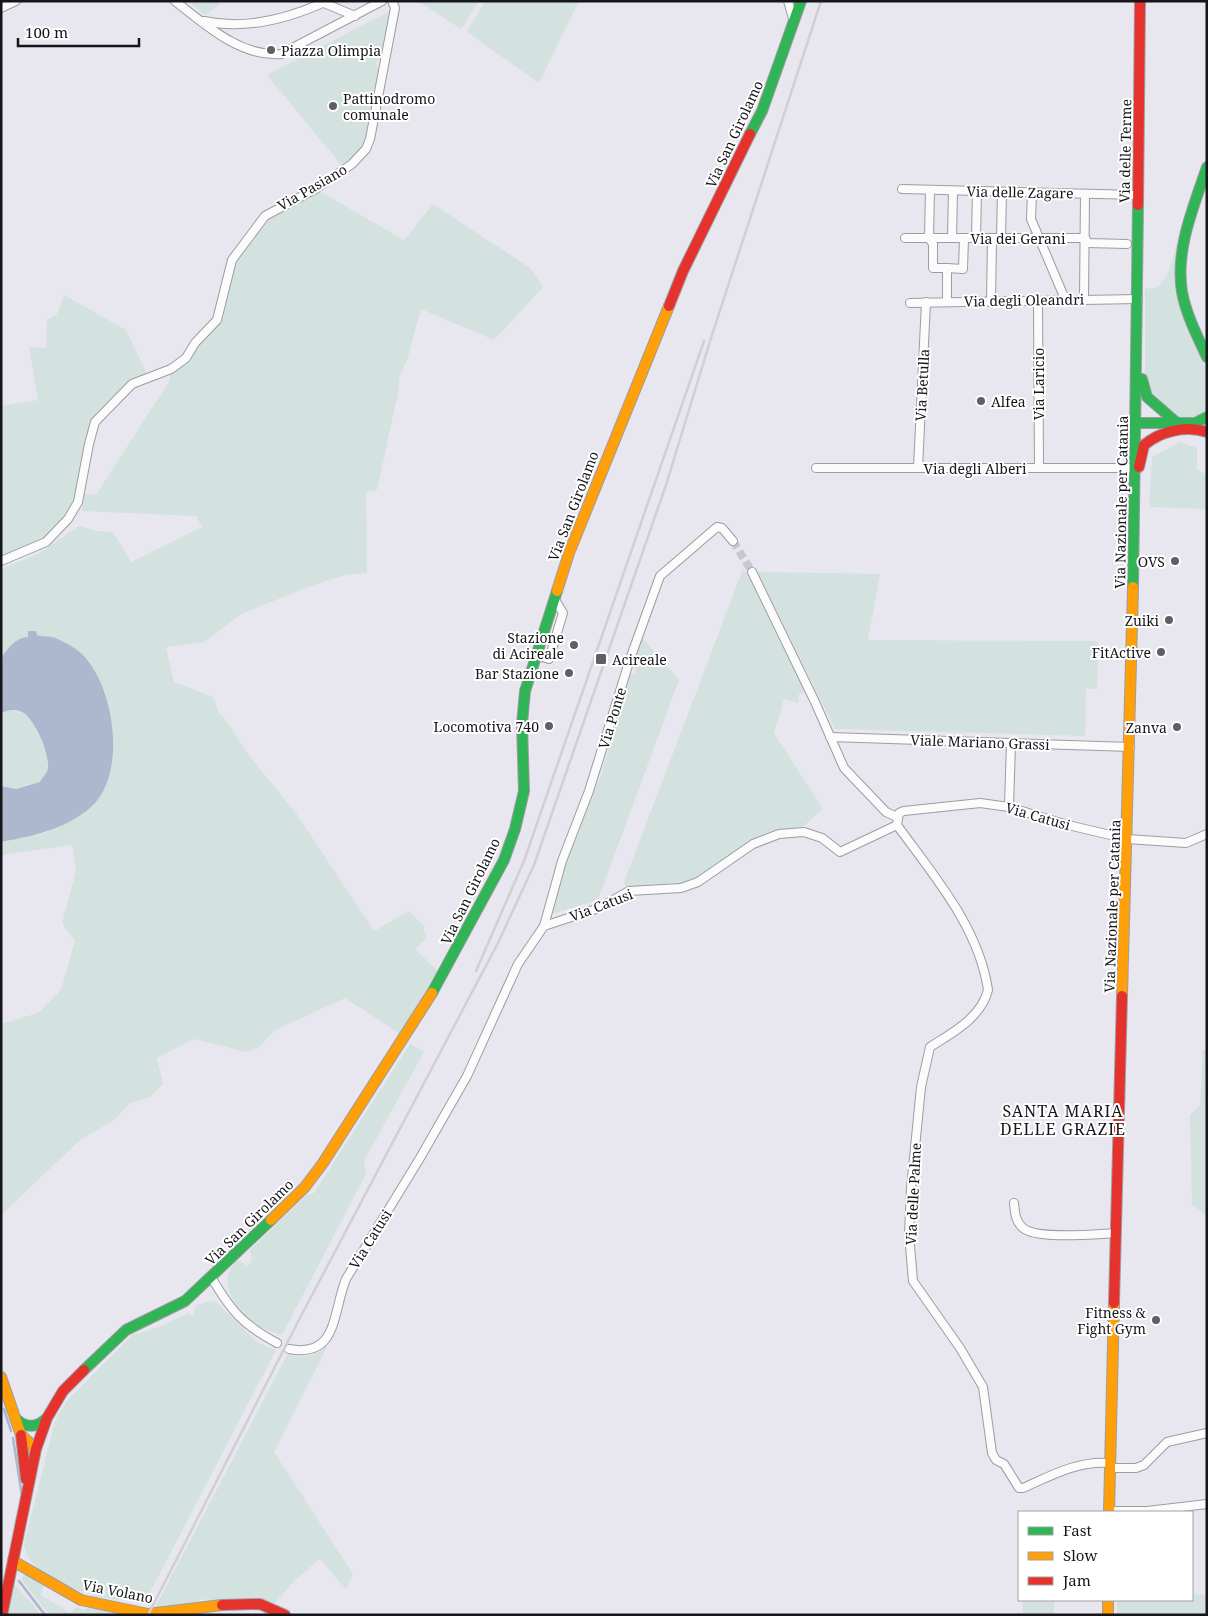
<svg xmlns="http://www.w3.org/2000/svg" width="1208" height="1616" font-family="'Noto Serif',serif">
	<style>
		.green { fill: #d4e2df }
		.water { fill: #adb8ce }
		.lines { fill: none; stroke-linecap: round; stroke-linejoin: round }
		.stream { stroke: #adb8ce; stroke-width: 2.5 }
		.street-tunnel { stroke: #c8c7ce; stroke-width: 8; stroke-dasharray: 8 4; stroke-linecap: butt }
		.street-casing { stroke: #9d9ca2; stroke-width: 10 }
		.fast-casing { stroke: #9d9ca2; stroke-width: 12 }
		.slow-casing { stroke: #9d9ca2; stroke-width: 12 }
		.jam-casing { stroke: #9d9ca2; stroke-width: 12 }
		.street { stroke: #fcfbfc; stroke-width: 8 }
		.fast { stroke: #30b455; stroke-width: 10 }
		.slow { stroke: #ff9f0a; stroke-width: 10 }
		.jam { stroke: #e5322d; stroke-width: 10 }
		.rail { stroke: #d0cfd2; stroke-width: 2.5 }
		.poi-dot { fill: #605e64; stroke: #fff; stroke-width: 2 }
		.labels { text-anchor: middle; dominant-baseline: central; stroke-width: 4; stroke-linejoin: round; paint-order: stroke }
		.poi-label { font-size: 14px; fill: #16151a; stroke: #fff; text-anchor: end }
		.street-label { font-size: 14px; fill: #16151a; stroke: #fff }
		.quarter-label { font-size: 16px; letter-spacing: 1px; fill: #16151a; stroke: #fff }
	</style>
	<rect width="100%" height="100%" fill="#e8e6ee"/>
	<g class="green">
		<path d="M188,1h29l3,3 -15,11z"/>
		<path d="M418,1h61l-18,28z"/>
		<path d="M485,1h94l-40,82 -72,-51z"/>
		<path d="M390,11c2,16 -2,40 -14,52l5,10 -13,68 -4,8 -21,18 -76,-92z"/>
		<path d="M319,191l85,49 29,-36 97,64 13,19 -49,53 -73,-31 -13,48 -9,21v10l-22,102 -11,2 1,81 -22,2 -34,11 -68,27 -39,29 -38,5 8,35 39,15 6,16 9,10 19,30 49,60 78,118 35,-20 16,16 -2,2 4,8 -12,12 23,22 -38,63 -55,-36 -70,32 -17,18 -12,4 -52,-13 -37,19 6,26 -13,13 -20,6 -16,17 -34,20 -79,75v-191l37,-11 23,-23 14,-49 -13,-18 14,-52 -4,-26 -71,10v-13l47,-10 4,-195h-8l-16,-5v5l-27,21v-89l39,-16 39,-27 17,5 17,1 18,30 71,-35 -6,-11 -114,-5 2,-17 12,1 74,-115v-7l15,-8 23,-30 14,-13 15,-62 36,-45z"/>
		<path d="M1177,240l-1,52 14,42 17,36v40l-14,9 -17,-1 -26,-23 -5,-16v-91c23,6 28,-32 32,-48z"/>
		<path d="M64,295l62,35 21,44 -16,5 -38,43 -17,79 -32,40 -43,17v-152l37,-6 -9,-53 17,1 1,-28 10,-6z"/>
		<path d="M1180,442l17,6v21l10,6v34l-58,-2 3,-50z"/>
		<path d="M743,569l5,5 57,118 -7,3 1,8 -15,-4 -10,34 49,76 -21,18 -24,4 -27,11 -63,42 -12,2 -5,-3 -5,3 -40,3 -2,-7z"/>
		<path d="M757,572l123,2 -12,66 230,1 -1,48h-11l-1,47 -250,-7z"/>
		<path d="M640,635l39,45 -80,217 -5,4 -45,14 15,-53 37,-86 27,-102 7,1 1,-6 -5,-6z"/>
		<path d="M10,710l11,2 10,8 9,17 7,18 1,15 -8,12 -24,7 -15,-3v-73z"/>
		<path d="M410,1044l14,8 -60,109 2,13 -84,161c-7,-2 -15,-5 -22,-8 -22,-12 -47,-47 -22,-67l10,6 4,-7 -2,-9 57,-55 7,-2z"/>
		<path d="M1203,1050h4v166l-15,-12 -2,-89 10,-9z"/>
		<path d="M210,1301l6,1 42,41 18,7 -131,252 -8,-7 -10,-1 -7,6 -28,-4 -1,-5 -7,-1 -2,2c-21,-11 -55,-21 -58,-48l31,-123 12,-20 65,-66 27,-8 30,-14 2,3 4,-2 -1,-4 3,-5z"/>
		<path d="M328,1345l-54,107 79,122 -7,15 -26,-30 -24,20 -21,24 -34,-5 -33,4 -2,-3 -6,1 -1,3 -44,5 132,-253c17,3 29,2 41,-10z"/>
		<path d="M25,1574l19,10 -3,11 29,18 7,-6 6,3 6,-3 34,8h-74l-28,-36z"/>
		<path d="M14,1584l22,24 4,7h-34z"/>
		<path d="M1192,1594l15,1v20h-90v-15h75z"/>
		<path d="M1022,1600l32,1v14h-31z"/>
	</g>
	<path class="water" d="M28,631h8l1,4c5,2 10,1 15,2 8,2 24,11 30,17 33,33 46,121 8,154 -26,22 -58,28 -89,34v-56l15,3 24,-7c2,-4 7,-9 8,-13 2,-15 -14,-53 -28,-58 -7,-2 -12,-1 -19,2 0,-10 -1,-49 1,-55 4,-9 15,-21 26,-21z"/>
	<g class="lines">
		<g class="stream">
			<path d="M4,1409l7,22"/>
			<path d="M13,1438l9,58"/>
			<path d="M19,1581l26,34"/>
		</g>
		<path class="street-tunnel" d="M733,541l19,31"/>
		<defs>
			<g id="street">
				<path d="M175,1c31,24 65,56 106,53l101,-53"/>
				<path d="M788,1l6,21"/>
				<path d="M324,3l31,13"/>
				<path d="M1,8l15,-7"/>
				<path d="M204,21c41,9 86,-3 123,-20"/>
				<path d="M902,189l237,6"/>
				<path d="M930,190l-1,48 4,6v24h14v34"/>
				<path d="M1032,193l-1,26 34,80"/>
				<path d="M905,238h180l3,5 39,1"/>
				<path d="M952,238l1,-47"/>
				<path d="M976,238l1,-47"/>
				<path d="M1001,238l1,-46"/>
				<path d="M947,268l16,1 1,-31"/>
				<path d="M1084,299l1,-105"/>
				<path d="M1038,300l1,168"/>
				<path d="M991,301l1,-63"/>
				<path d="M910,303l228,-4"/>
				<path d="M816,468h323"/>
				<path d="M918,468l8,-166"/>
				<path d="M1,561l45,-19 22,-23 10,-17 11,-58 6,-22 37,-38 39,-15 15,-11 9,-15 22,-23 15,-60 33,-44 52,-28 35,-24 14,-15 4,-10 25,-131 -3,-7"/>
				<path d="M752,572l63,130 29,66 42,44 11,5"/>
				<path d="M536,655l13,4 14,-46 -9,-15"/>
				<path d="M830,737l300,10"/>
				<path d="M1009,807l2,-64"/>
				<path d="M897,825c36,50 82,102 91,165 -7,28 -36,43 -58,57l-9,40 -10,101 -2,46 4,47 47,67 23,39 9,66 4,7 8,4 15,24h4c27,-12 56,-28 87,-25"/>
				<path d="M897,825l2,-12 5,-2 76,-8 29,4 55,17 63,15 59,4 21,-9"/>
				<path d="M544,926l18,-65 27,-70 41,-132 30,-83 57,-49 5,1 11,13"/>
				<path d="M1014,1203c1,10 1,18 9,25 14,12 73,6 93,5"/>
				<path d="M211,1277c21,35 31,47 66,66"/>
				<path d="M289,1349c49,9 43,-35 57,-70l74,-121 47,-82 51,-112 26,-38 55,-18 30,-17 52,-3 17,-6 55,-38 26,-10 25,-2 18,6 18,14 57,-27"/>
				<path d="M1110,1468h26l8,-3 23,-23 40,-9"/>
				<path d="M1109,1511h38l60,-7"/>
			</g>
			<g id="fast">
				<path d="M750,134l12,-23 39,-110"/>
				<path d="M1207,167c-13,39 -32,82 -25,125 4,22 15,44 25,65"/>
				<path d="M1142,379l5,18 30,26"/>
				<path d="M1136,423h59l12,-6"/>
				<path d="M1133,587l5,-382"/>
				<path d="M432,993l72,-133 11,-31 9,-38 -2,-67 3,-33 32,-100"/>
				<path d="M84,1370l42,-40 59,-29 86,-81"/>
				<path d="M16,1419c10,9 20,9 30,0"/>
			</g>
			<g id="slow">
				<path d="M557,591l12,-38 100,-247"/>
				<path d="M1122,996l11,-409"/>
				<path d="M271,1220l34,-33 18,-24 109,-170"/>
				<path d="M1,1377l20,58 15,14"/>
				<path d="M1109,1512l5,-209"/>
				<path d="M13,1561l68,39 67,14 74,-9"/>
				<path d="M1108,1600v15"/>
			</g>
			<g id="jam">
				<path d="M1138,205l2,-204"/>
				<path d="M669,306l14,-35 67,-137"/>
				<path d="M1139,467l5,-22c17,-14 42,-20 63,-13"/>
				<path d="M1114,1303l8,-307"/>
				<path d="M21,1435l5,44"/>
				<path d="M222,1605l38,-1 25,11"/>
				<path d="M2,1615l34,-166 11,-31 16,-27 21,-21"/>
			</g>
		</defs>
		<use href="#street" class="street-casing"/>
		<use href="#fast" class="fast-casing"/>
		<use href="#slow" class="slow-casing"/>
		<use href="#jam" class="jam-casing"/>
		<use href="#street" class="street"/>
		<use href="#fast" class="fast"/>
		<use href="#slow" class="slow"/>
		<use href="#jam" class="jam"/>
		<g class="rail">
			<path d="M476,971l48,-110 180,-520"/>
			<path d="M148,1615l153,-299 197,-373 36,-78 132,-380 46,-150 109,-334"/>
		</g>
	</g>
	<g class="poi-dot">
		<circle cx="271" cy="50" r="5"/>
		<circle cx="333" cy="106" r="5"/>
		<circle cx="981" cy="401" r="5"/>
		<circle cx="1175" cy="561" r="5"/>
		<circle cx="1169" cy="620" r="5"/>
		<circle cx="574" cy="645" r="5"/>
		<circle cx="1161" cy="652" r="5"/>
		<rect x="595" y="653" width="12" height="12" rx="2.5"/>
		<circle cx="569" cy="673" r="5"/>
		<circle cx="549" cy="726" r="5"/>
		<circle cx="1177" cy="727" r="5"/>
		<circle cx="1156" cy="1320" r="5"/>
	</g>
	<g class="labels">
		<g class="poi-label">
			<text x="281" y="50" text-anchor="start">Piazza Olimpia</text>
			<text x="343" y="98" text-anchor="start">Pattinodromo<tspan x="343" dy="16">comunale</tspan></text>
			<text x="991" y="401" text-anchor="start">Alfea</text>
			<text x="1165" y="561">OVS</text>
			<text x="1159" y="620">Zuiki</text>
			<text x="564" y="637">Stazione<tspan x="564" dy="16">di Acireale</tspan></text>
			<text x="1151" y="652">FitActive</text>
			<text x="612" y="659" text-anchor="start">Acireale</text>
			<text x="559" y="673">Bar Stazione</text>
			<text x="539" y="726">Locomotiva 740</text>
			<text x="1167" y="727">Zanva</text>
			<text x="1146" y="1312">Fitness &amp;<tspan x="1146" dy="16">Fight Gym</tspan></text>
		</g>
		<g class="street-label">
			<text transform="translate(734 134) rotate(-65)">Via San Girolamo</text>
			<text transform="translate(1125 151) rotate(-89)">Via delle Terme</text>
			<text transform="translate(312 187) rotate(-30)">Via Pasiano</text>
			<text transform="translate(1020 192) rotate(1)">Via delle Zagare</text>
			<text x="1018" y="238">Via dei Gerani</text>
			<text transform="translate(1024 300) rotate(-1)">Via degli Oleandri</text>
			<text transform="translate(1038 384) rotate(-90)">Via Laricio</text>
			<text transform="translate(922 385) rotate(-87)">Via Betulla</text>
			<text x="975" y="468">Via degli Alberi</text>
			<text transform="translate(1121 502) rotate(-89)">Via Nazionale per Catania</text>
			<text transform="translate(573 506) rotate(-69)">Via San Girolamo</text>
			<text transform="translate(612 718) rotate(-73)">Via Ponte</text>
			<text transform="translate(980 742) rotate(2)">Viale Mariano Grassi</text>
			<text transform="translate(1038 816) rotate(16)">Via Catusi</text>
			<text transform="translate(470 891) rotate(-64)">Via San Girolamo</text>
			<text transform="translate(601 905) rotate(-21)">Via Catusi</text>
			<text transform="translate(1112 906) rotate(-88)">Via Nazionale per Catania</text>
			<text transform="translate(913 1194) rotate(-87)">Via delle Palme</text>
			<text transform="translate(249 1222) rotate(-44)">Via San Girolamo</text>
			<text transform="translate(370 1239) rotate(-58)">Via Catusi</text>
			<text transform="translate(118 1591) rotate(11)">Via Volano</text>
		</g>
		<g class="quarter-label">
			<text x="1063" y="1111">SANTA MARIA<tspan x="1063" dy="18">DELLE GRAZIE</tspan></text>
		</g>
	</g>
	<rect width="1208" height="1616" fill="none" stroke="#16151a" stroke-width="5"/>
	<rect x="1018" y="1511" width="175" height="90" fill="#ffffff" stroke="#a2a1a3"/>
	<rect x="1028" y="1527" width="25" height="8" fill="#30b455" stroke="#a2a1a3"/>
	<text x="1063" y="1536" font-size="15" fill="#16151a">Fast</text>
	<rect x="1028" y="1552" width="25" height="8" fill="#ff9f0a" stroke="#a2a1a3"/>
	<text x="1063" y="1561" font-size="15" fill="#16151a">Slow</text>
	<rect x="1028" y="1577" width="25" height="8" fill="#e5322d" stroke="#a2a1a3"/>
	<text x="1063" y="1586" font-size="15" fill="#16151a">Jam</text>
	<path d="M18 38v8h121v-8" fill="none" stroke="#16151a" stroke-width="2.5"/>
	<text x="25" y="38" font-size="15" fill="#16151a" stroke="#ffffff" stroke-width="4" paint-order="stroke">100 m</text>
</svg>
